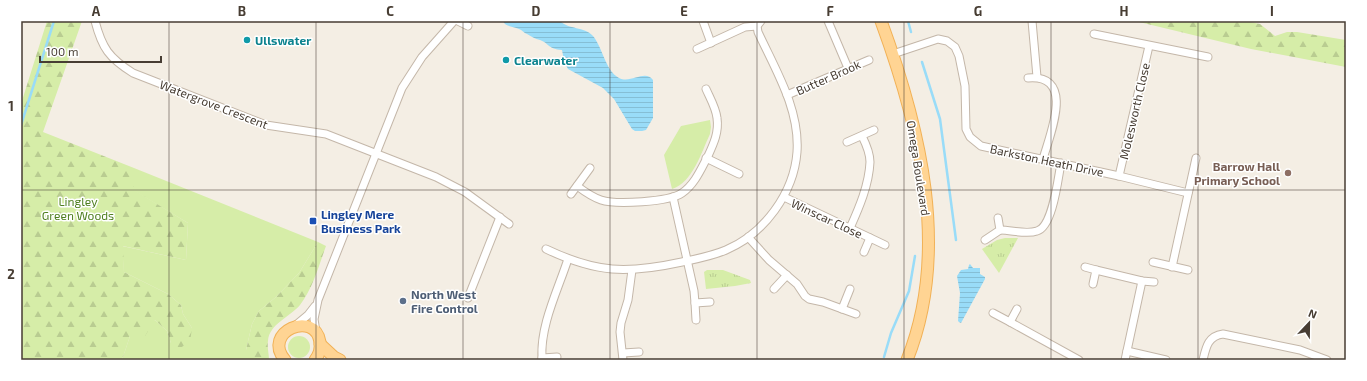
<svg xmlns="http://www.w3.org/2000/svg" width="1367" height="381" font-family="'Exo 2',sans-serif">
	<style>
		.green { fill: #d6eda8 }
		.forest { fill: url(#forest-firs) }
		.park { fill: url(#park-tufts) }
		.water { fill: url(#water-rules) }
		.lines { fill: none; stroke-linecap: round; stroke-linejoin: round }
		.stream { stroke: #99dcf8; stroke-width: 2.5 }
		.street-casing { stroke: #c4b7a9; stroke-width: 9 }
		.primary-casing { stroke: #f1b156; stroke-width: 13 }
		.street { stroke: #fff; stroke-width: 7 }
		.primary { stroke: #ffd493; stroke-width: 11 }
		.grid { fill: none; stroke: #473d33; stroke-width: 1; stroke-opacity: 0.55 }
		.culture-dot { fill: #0f9aa8; stroke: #fff; stroke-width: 1.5 }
		.education-dot { fill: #8d6e63; stroke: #fff; stroke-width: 1.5 }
		.transit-dot { fill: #1a4fb4; stroke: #fff; stroke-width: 1.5 }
		.service-dot { fill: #5c6f8a; stroke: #fff; stroke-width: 1.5 }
		.labels { text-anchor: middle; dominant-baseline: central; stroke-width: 3; stroke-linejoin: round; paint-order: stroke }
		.culture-label { font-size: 12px; font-weight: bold; fill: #0d838f; stroke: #fff; text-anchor: start }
		.street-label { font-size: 12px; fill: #473d33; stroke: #fff }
		.education-label { font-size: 12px; font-weight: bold; fill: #785e54; stroke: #fff; text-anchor: end }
		.park-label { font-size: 12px; fill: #4f7f20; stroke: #fff }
		.transit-label { font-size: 12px; font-weight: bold; fill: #164399; stroke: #fff; text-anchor: start }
		.service-label { font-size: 12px; font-weight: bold; fill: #4e5e75; stroke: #fff; text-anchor: start }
		.neatline { fill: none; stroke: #473d33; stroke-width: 1.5 }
		.grid-label { font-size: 13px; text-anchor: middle; font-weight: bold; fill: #473d33 }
	</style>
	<defs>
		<pattern id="forest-firs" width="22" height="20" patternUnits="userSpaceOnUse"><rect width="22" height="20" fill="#d6eda8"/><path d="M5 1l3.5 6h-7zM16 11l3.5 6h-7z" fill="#b9cc91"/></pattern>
		<pattern id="park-tufts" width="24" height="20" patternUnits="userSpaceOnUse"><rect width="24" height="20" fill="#d6eda8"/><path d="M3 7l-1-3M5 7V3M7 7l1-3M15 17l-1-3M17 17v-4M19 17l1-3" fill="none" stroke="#b9cc91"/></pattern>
		<pattern id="water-rules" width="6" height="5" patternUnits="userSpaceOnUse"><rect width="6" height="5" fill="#99dcf8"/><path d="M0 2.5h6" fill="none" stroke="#85bed5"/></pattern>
	</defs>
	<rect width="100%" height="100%" fill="#f4eee4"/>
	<g class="green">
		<path d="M710,120l1,7 -1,7c-9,19 -17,48 -38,55l-8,-34 17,-29z"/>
		<path d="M134,168l184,74 -19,31 -23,24 -17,14 -7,13 -6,26v10h-124l8,-24 25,-16 12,11 4,12 21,-15 -9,-14 -2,-9 -13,-11 -44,-22 -2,-26 64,14 2,-37 -55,-33z"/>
		<circle cx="299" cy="347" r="11"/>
	</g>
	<g class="forest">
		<path d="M47,21h35l-39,111 91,36v22l54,33 -2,37 -63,-14 1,26 44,22 13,11 2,9 9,14 -2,14 -10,6 -9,-5 -4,-12 -12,-11 -10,16h-15l-8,24h-101v-256z"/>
		<path d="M1135,21h110l15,3 15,12 12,-4h10l49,8v27l-95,-18z"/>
		<path d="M318,242l8,4c-7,19 -13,42 -26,59 -10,12 -31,19 -32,36 -1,6 1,13 1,19h-23v-10l6,-26 7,-13 17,-14 23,-24z"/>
	</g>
	<g class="park">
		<path d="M1005,238h13l-19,35 -17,-24 15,-9z"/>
		<path d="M707,270h16l27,10 1,3 -16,3 -29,3 -2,-17z"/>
	</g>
	<g class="water">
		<path d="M503,21h57c9,9 24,5 33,15 10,12 12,34 26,42 12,6 26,-9 34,2v38l-7,12 -4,1h-7l-3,-2 -18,-30 -11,-11 -35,-19 -4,-8 -2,-11c-14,-1 -12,-6 -22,-10 -5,-1 -9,-4 -13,-6 -3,-1 -5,-4 -8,-5 -6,-3 -14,-2 -16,-8z"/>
		<path d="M970,264l3,4h7v6l5,3v2l-24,44 -2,-1 -1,-1 2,-28 -3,-17 4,-6 7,-1 1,-4z"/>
	</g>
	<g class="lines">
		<g class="stream">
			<path d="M908,21l3,11"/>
			<path d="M922,62l18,57 16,121"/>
			<path d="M21,125l33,-104"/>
			<path d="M884,357l7,-24 18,-42 6,-35"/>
		</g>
		<defs>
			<g id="street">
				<path d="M95,21c7,27 14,37 38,52l133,52 60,9 110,43 29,15 44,32"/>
				<path d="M458,21l10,5"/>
				<path d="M703,21l8,22"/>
				<path d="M828,21l20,47"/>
				<path d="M1032,21l5,56"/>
				<path d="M1094,34l114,23"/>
				<path d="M697,49l48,-22 12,-1"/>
				<path d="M893,54l45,-15 9,2 8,6 4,9 6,30 1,43 4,8 11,9 138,30 69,17"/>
				<path d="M1028,78c48,-4 22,56 15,81"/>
				<path d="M787,95l82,-35"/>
				<path d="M847,142l27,-12"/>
				<path d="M706,158l33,16"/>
				<path d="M1119,176l30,-130"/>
				<path d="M577,186c8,6 15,11 24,14 15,5 68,2 81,-7 13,-9 19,-24 26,-37 6,-13 11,-24 9,-38 -1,-10 -7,-20 -11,-29"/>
				<path d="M571,194l19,-26"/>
				<path d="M673,197l21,94 1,12 15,-1"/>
				<path d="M784,197l101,48"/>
				<path d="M850,228c9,-20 19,-43 20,-66 0,-9 -4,-18 -8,-26"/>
				<path d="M1000,230c12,0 26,5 37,1 16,-4 21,-53 24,-68"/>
				<path d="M748,237l21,23 28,24 8,12 4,3 14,3 33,12"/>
				<path d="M985,240l15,-10 -2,-12"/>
				<path d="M546,249c21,10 43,18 66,20 24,2 47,-2 70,-7 14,-3 30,-6 44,-12 38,-16 68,-57 71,-98 3,-43 -22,-83 -39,-120l-1,-6 4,-5"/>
				<path d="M864,252l6,-14"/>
				<path d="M1153,262l35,8"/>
				<path d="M1085,267l11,3 -3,14"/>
				<path d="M1172,267l24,-109"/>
				<path d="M1096,270l46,11 12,1"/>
				<path d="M774,289l13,-14"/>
				<path d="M468,298l32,-81"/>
				<path d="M695,303l1,17"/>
				<path d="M842,309l8,-20"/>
				<path d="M993,313l17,9 7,-13"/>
				<path d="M1010,322l69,38"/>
				<path d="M296,325l12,-10 7,-9"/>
				<path d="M316,332l-2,-13 4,-19 84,-212 20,-31 32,-36"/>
				<path d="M1127,351l39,9"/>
				<path d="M623,353l16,-1"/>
				<path d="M542,358c-2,-33 16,-68 26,-99"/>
				<path d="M542,360v-2l15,-1"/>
				<path d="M623,360l-3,-28 1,-9 7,-23 4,-30"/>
				<path d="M1125,360l17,-79"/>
				<path d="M1203,360c3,-13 5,-24 20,-26l77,16 27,10"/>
			</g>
			<g id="primary">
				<path d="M881,21c39,106 70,230 26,339"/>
				<path d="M320,344l14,13 6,3"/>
				<path d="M285,360c-24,-28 30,-51 35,-18 1,7 -1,13 -5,18"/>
			</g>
		</defs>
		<use href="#street" class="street-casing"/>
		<use href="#primary" class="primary-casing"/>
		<use href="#street" class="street"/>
		<use href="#primary" class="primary"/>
	</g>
	<path class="grid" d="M169,21v339M316,21v339M463,21v339M610,21v339M757,21v339M904,21v339M1051,21v339M1198,21v339M21,190h1325"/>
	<g class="culture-dot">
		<circle cx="247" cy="40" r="4"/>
		<circle cx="506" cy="60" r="4"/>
	</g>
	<circle class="education-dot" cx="1288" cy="173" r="4"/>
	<rect class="transit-dot" x="309" y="217" width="8" height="8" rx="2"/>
	<circle class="service-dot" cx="403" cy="301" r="4"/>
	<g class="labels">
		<g class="culture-label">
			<text x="255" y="40">Ullswater</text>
			<text x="514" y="60">Clearwater</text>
		</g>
		<g class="street-label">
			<text transform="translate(828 77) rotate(-24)">Butter Brook</text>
			<text transform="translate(214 104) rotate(21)">Watergrove Crescent</text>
			<text transform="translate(1134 111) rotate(-77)">Molesworth Close</text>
			<text transform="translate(1047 160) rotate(12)">Barkston Heath Drive</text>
			<text transform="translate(919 168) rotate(81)">Omega Boulevard</text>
			<text transform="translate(827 218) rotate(25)">Winscar Close</text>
		</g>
		<g class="education-label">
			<text x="1280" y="166">Barrow Hall<tspan x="1280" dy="14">Primary School</tspan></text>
		</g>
		<g class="park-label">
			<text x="78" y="201">Lingley<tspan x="78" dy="14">Green Woods</tspan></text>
		</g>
		<g class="transit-label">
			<text x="321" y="214">Lingley Mere<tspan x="321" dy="14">Business Park</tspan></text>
		</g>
		<g class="service-label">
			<text x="411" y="294">North West<tspan x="411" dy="14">Fire Control</tspan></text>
		</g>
	</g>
	<rect width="1367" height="381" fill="none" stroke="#ffffff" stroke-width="44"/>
	<g transform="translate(1309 323) rotate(22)" stroke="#ffffff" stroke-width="3" paint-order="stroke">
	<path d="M0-3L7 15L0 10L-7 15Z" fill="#473d33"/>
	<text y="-6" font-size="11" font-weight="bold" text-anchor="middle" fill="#473d33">N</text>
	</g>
	<path d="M40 56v6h121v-6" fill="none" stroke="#473d33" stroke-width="2"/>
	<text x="46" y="56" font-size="12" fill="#473d33" stroke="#ffffff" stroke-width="3" paint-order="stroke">100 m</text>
	<rect x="22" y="22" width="1323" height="337" class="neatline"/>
	<g class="grid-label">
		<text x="96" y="16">A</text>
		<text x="242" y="16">B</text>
		<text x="390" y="16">C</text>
		<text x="536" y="16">D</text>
		<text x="684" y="16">E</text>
		<text x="830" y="16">F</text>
		<text x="978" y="16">G</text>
		<text x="1124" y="16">H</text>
		<text x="1272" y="16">I</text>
		<text x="11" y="111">1</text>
		<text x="11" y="279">2</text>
	</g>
</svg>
